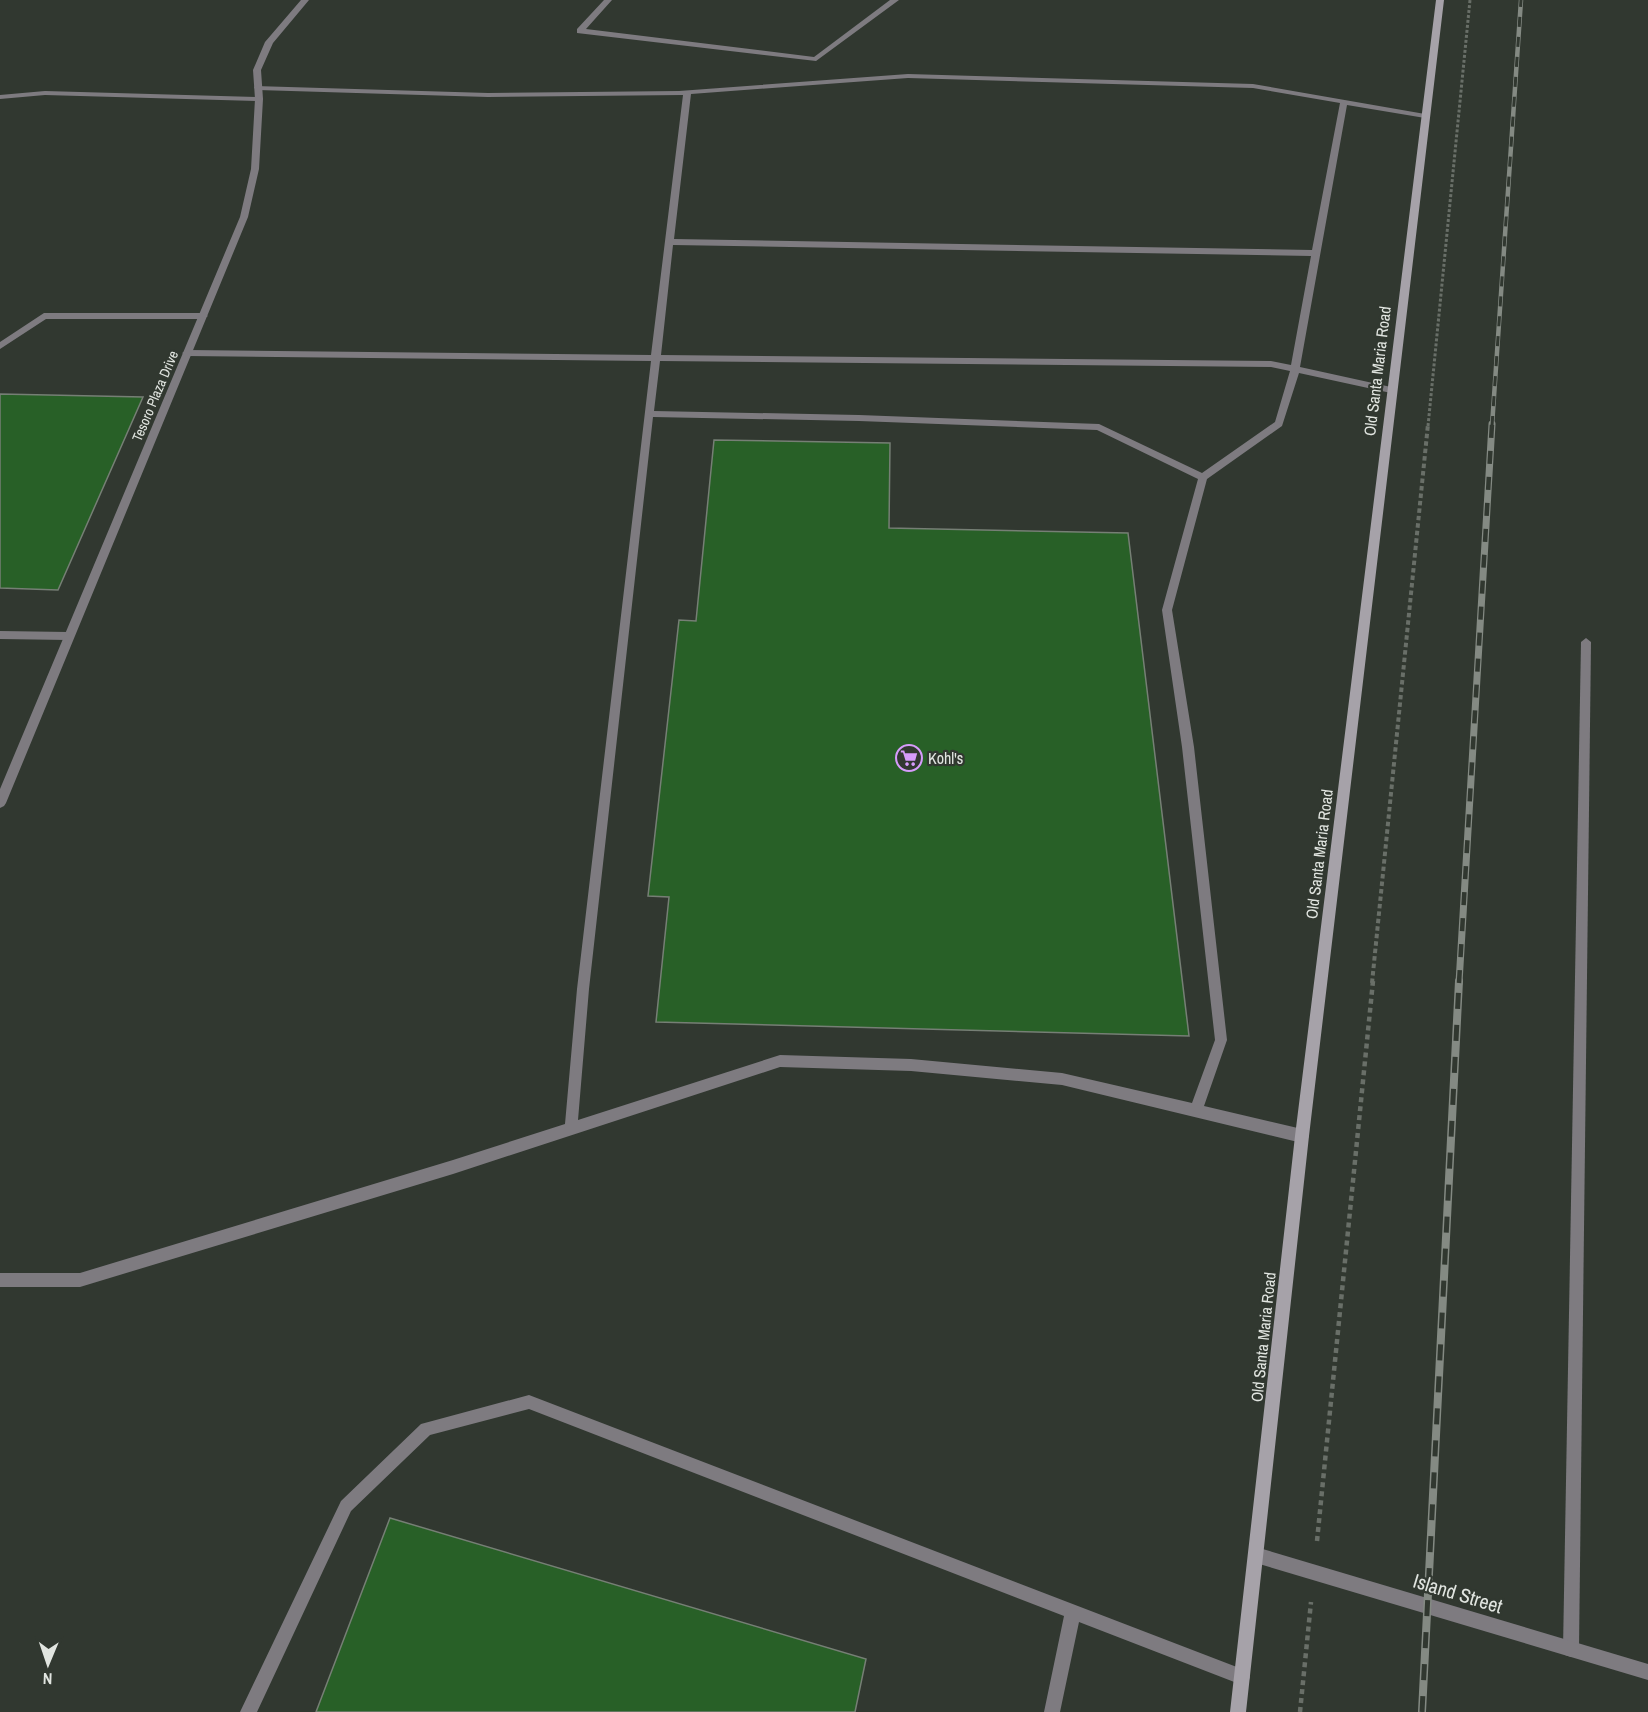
<svg xmlns="http://www.w3.org/2000/svg" width="1648" height="1712" font-family="'Archivo Narrow',sans-serif">
	<style>
		.building { fill: #286027; stroke: #767f75; stroke-width: 1.5 }
		.lines { fill: none; stroke-linecap: round; stroke-linejoin: round }
		.path-far2 { stroke: #696f68; stroke-width: 3; stroke-dasharray: 3 2; stroke-linecap: butt }
		.path-far1 { stroke: #696f68; stroke-width: 4; stroke-dasharray: 4.5 3; stroke-linecap: butt }
		.path { stroke: #696f68; stroke-width: 4.5; stroke-dasharray: 5 4; stroke-linecap: butt }
		.lane { fill: #7e7b80; fill-rule: evenodd }
		.street { fill: #7e7b80; fill-rule: evenodd }
		.secondary { fill: #a6a2a9; fill-rule: evenodd }
		.rail-far2-casing { stroke: #848a83; stroke-width: 4.5 }
		.rail-far1-casing { stroke: #848a83; stroke-width: 7 }
		.rail-casing { stroke: #848a83; stroke-width: 8 }
		.rail-far2 { stroke: #313830; stroke-width: 3; stroke-dasharray: 10; stroke-linecap: butt }
		.rail-far1 { stroke: #313830; stroke-width: 4.5; stroke-dasharray: 13; stroke-linecap: butt }
		.rail { stroke: #313830; stroke-width: 5; stroke-dasharray: 16; stroke-linecap: butt }
		.labels { text-anchor: middle; dominant-baseline: central; stroke-width: 4.5; stroke-linejoin: round; paint-order: stroke }
		.far-street-label { font-size: 14px; fill: #e1e5e0; stroke: #313830 }
		.street-label { font-size: 16px; fill: #e1e5e0; stroke: #313830 }
		.poi-label { font-size: 16px; fill: #e1e5e0; stroke: #313830; text-anchor: start }
		.near-street-label { font-size: 20px; fill: #e1e5e0; stroke: #313830 }
	</style>
	<rect width="100%" height="100%" fill="#313830"/>
	<g class="building">
		<path d="M0,394l143,3 -85,193 -58,-2z"/>
		<path d="M714,440l176,3 -1,85 239,5 61,503 -533,-14 13,-125 -21,-1 31,-276 17,1z"/>
		<path d="M390,1518l476,141 -11,53h-539z"/>
	</g>
	<g class="lines">
		<path class="path-far2" d="M1428,426l42,-426"/>
		<path class="path-far1" d="M1372,983l56,-559"/>
		<g class="path">
			<path d="M1317,1541l56,-560"/>
			<path d="M1300,1712l11,-110"/>
		</g>
		<g class="lane">
			<path d="M604,0h8l-26,29 228,28 76,-57h9l-83,61 -239,-28v-4z"/>
			<path d="M908,74l345,10 172,30 4,2 -4,2 -78,-13 -47,262 91,20 5,3 -5,3 -92,-20 -17,53 -75,53 -35,131 22,137 33,293 -23,66 98,23 5,2 2,5 -2,5 -5,2 -240,-58 -151,-14 -131,-4 -327,107 -373,113h-80v-14h80l373,-113 112,-36 12,-135 74,-628 -464,-5 -5,-3 5,-3 464,5 32,-260 -195,2 -230,-7 -4,-2 1,-2 233,7 191,-2zM908,78l345,10 87,15 -28,147 -638,-11 17,-145zM673,245l638,11 -20,109 -20,-4 -610,-6zM660,361l611,6 19,4 -15,51 -73,51 -103,-49 -240,-9 -205,-4zM653,417l206,4 238,9 101,49 -36,131 20,137 33,293 -23,63 -130,-30 -151,-14 -131,-4 -202,65 11,-131z"/>
			<path d="M45,91l214,6 4,2 -4,2 -214,-6 -45,4v-4z"/>
			<path d="M44,313h159l5,3 -5,3h-157l-46,30v-7z"/>
			<path d="M0,631l68,1 5,4 -5,4 -68,-1z"/>
			<path d="M1586,638l5,4 -12,1007 -2,6 -6,2 -6,-2 -2,-6 18,-1007z"/>
			<path d="M529,1395l713,274 6,2 2,6 -2,6 -6,2 -163,-63 -19,90h-16l20,-96 -535,-207 -99,26 -79,76 -94,201h-17l101,-211 80,-77z"/>
		</g>
		<g class="street">
			<path d="M301,0h8l-36,43 -12,27 2,29 -4,70 -11,48 -242,586 -2,3 -4,2v-19l240,-572 11,-48 4,-70 -2,-29 12,-28z"/>
			<path d="M1256,1547l392,117v16l-392,-117 -6,-2 -2,-6 2,-6z"/>
		</g>
		<path class="secondary" d="M1436,0h8l-135,1136 -63,576h-16l65,-576z"/>
		<defs>
			<path id="rail-far2" d="M1492,426l29,-426"/>
			<path id="rail-far1" d="M1459,983l33,-559"/>
			<path id="rail" d="M1422,1712l37,-731"/>
		</defs>
		<use href="#rail-far2" class="rail-far2-casing"/>
		<use href="#rail-far1" class="rail-far1-casing"/>
		<use href="#rail" class="rail-casing"/>
		<use href="#rail-far2" class="rail-far2"/>
		<use href="#rail-far1" class="rail-far1"/>
		<use href="#rail" class="rail"/>
	</g>
	<defs>
		<symbol id="supermarket-ring" viewBox="-11 -11 22 22"><circle r="9.5" fill="#313830" stroke="#d69bfa" stroke-width="1.5"/><path d="M-6-5.5h2.5l.6 2H6L4.5 2H-2.5L-4.4-4H-6ZM-1.5 3.2a1.3 1.3 0 1 0 .1 0ZM3 3.2a1.3 1.3 0 1 0 .1 0Z" fill="#d69bfa"/></symbol>
	</defs>
	<g fill-rule="evenodd">
		<use href="#supermarket-ring" x="894" y="743" width="30" height="30"/>
	</g>
	<g class="labels">
		<g class="far-street-label">
			<text transform="translate(155 396) rotate(-67)">Tesoro Plaza Drive</text>
		</g>
		<g class="street-label">
			<text transform="translate(1377 371) rotate(-83)">Old Santa Maria Road</text>
			<text transform="translate(1319 854) rotate(-83)">Old Santa Maria Road</text>
			<text transform="translate(1263 1337) rotate(-84)">Old Santa Maria Road</text>
		</g>
		<g class="poi-label">
			<text x="928" y="758">Kohl's</text>
		</g>
		<g class="near-street-label">
			<text transform="translate(1458 1593) rotate(17)">Island Street</text>
		</g>
	</g>
	<g transform="translate(48 1664) rotate(182)" stroke="#313830" stroke-width="4.5" paint-order="stroke">
	<path d="M0-4.5L10 22L0 15L-10 22Z" fill="#e1e5e0"/>
	<text y="-9" font-size="16" font-weight="bold" text-anchor="middle" fill="#e1e5e0">N</text>
	</g>
</svg>
